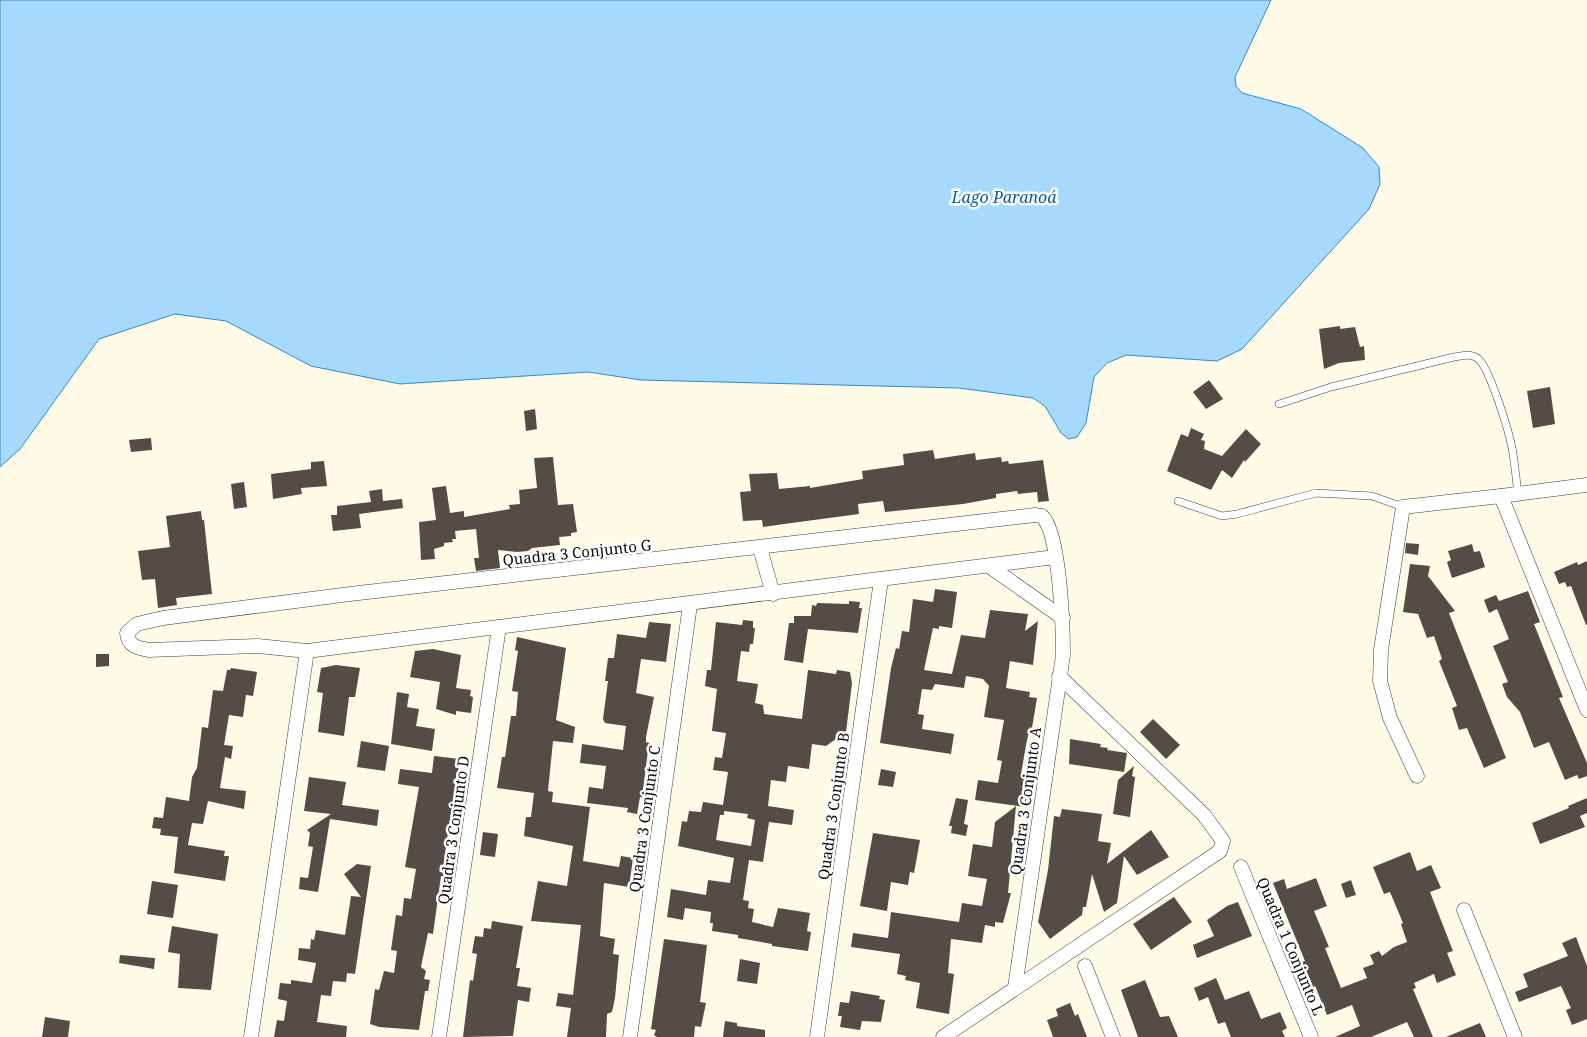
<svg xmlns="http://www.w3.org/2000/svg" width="1587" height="1037" font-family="'Noto Serif',serif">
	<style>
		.water { fill: #a6d9fc; stroke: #278cd9 }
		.building { fill: #544c46; fill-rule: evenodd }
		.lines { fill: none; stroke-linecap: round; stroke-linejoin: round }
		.lane-casing { stroke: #3d3d3d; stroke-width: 8 }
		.street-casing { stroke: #3d3d3d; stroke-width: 15 }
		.lane { stroke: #fff; stroke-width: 7 }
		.street { stroke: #fff; stroke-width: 14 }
		.labels { text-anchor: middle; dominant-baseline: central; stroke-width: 5; stroke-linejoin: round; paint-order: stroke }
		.street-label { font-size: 15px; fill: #0a0a0a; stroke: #fff }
		.water-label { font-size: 16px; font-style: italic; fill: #0a5ca5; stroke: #fff }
	</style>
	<rect width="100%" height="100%" fill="#fffbe7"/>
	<path class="water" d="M0,0h1271l-36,77 1,9 6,7 59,16 62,39 16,19 1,17 -11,25 -127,140 -25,12 -91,-6 -19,8 -13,14 -8,46 -9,14 -8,2 -8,-6 -16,-27 -12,-8 -74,-10 -318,-8 -53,-8 -188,12 -89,-18 -85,-45 -51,-7 -76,25 -79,110 -20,18z"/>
	<g class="building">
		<path d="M1340,326v3l15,-2 5,20 4,-1 1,14 -26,3 -15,6 -5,-40z"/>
		<path d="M1209,380l14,19 -17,10 -13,-17z"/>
		<path d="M1550,387l5,37 -22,4 -6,-37z"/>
		<path d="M535,409l2,20 -11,2 -2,-20z"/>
		<path d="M1191,428l13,6 -3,6 4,1 -1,8 18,7 24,-27 15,15 -16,18 -1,-2 -12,18 -10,-8 -11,20 -44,-19 14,-37 7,3z"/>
		<path d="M151,438l1,12 -21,2 -2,-12z"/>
		<path d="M933,450l2,9 40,-6 1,7 25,-3 1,5 6,-1 1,3 34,-4 6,41 -11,1 -1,-10 -19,2 -1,-3 -21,3v4l-33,6 -78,8 -2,-11 -25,3 1,10 -75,10 -21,3 -1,-7 -19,1 -3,-29 11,-1 -2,-17 28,-1 2,16 31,-3v2l53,-9 -1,-8 42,-6 -1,-11z"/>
		<path d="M553,457l5,48 15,-1 4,28 -6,1v3l-12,1 1,8 -28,3 -4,3 -11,1 -19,-2 2,18 -24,3 -2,-13h5l-3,-29 -21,2 1,8h-4l1,3 -9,1v3l-10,3 1,10 -14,1 -2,-38 17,-2 -4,-32 14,-2 4,27 14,-2v6l46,-8 -1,-4 11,-1 -1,-14 18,-2 -3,-30z"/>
		<path d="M324,461l3,25 -26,2 1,6 -29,5 -2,-25 40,-5v-7z"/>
		<path d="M244,482l3,25 -13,2 -3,-25z"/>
		<path d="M382,489l1,12 19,-2 1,9 -44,6 2,14 -28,3 -2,-16h6v-9l34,-4 -2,-11z"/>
		<path d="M201,511l1,9h2l8,74 -36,4 1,7 -19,3 -3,-29 -13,1 -4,-29 32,-4 -4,-31z"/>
		<path d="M1406,543l13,1 -1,11 -13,-2z"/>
		<path d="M1472,544l2,8 6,-1 5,16 -33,11 -5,-16 4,-2 -3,-9z"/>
		<path d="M1587,561v64h-1l-15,-39 -4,1 -2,-5 -6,2 -5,-12 23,-10 1,3z"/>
		<path d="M1410,564l20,2 -2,10 27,35 -6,2 57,145 -22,10 -17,-40 -8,2 -7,-22 5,-2 -18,-45 3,-2 -8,-23 -7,2 -9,-24 -15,-2z"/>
		<path d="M935,589l22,3 -5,36 -13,-2v3l-6,-1 -9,42 28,4 9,-39 24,3 5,-28 38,4 -3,17 13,-10 -5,44 -23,-4 -4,27 24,4 -1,5 8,1 -5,30 -2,-1 -4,18 -5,29 9,2 -5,31 -50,-7 3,-20 20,3 4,-22 -5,-1 7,-40 -20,-3 5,-31 -6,-7 -17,-3 -2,12 -29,-4 -3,6 -10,-1 -4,25 6,1 -2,14 32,5 -3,20 -71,-11 11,-75 5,-20 3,1 3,-18 7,1 4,-33 20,3z"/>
		<path d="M1528,591l12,31 -6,2 29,73 -4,1 28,65v13l-8,3 -2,-4 -12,5 -16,-38 -15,6 -14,-36 -13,-15 -5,-13 6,-2 -15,-36 16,-7 -12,-30 -8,4 -5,-13 12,-5 3,6z"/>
		<path d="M849,601l11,1 -1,6h3l-4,25 -50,-4 -5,34 -19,-3 5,-37h5v-7h17l1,-11 4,1 1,-3 32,1z"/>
		<path d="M743,620l10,1v7h2l-2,16h-3l-1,8 -8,-1 -4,30 21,3 -3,19 8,2 1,9 38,5 6,-49 28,4 1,-4 13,2 2,11 -6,49 -20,14 -14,-2 -3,25 -21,-3 -2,16 -15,-2 -3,26 26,4 -2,15 -23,-3 -6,40 -14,-2 -6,40 6,1 -1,7 6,1 -2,13 21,5 5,-19 32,5 -3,18 4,1 -3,19 -36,-5v-2l-34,-6v-3l-26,-4 1,-8h-3l1,-11 -26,-4 -2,12 -16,-3 4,-28 35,6 2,-15 22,3 4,-25 -56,-12 4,-25 5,1 2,-11 12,1 2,-10 20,3 5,-33 -15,-2 2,-13 7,1 4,-25 -14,-2 5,-42 -12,-3 2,-16h4l5,-48 26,3zM724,811l24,3 -1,4 8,2 -4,26 -35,-6 4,-25h4z"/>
		<path d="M649,622l22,2 -5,38 -25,-3 -5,34 18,4 -8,40v5l3,1 -7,54h-2l-3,17 -10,-2 1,-4 -41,-5 2,-16 14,2 3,-23 -26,-3 2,-19 41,6 3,-24 -21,-3 -2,-4 5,-38h-3l3,-23h6l3,-24 29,4z"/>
		<path d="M517,637l49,11 -10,72 19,7 -2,16 -20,-2 -5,50 5,1 -1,10 38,5 -7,54 36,6 2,-11 12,2 -4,29 -25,-4 -4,53 15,3 -2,15 6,1 -4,43 -3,14 -5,2 -1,23h-39l4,-29 -15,-2 2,-13 15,2 8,-70 -50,-4 7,-40 29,5 6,-40 -49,-10 2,-19h5l3,-24 -37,-5 5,-31h3l6,-41h5l2,-24 -6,-1 6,-40 -3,-1z"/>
		<path d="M433,649l28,6 -5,33 15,2 -1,6 3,1 -2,16 -15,-2v4l-20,-6 4,-27 -30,-5 5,-26z"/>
		<path d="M96,654h13v12l-13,1z"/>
		<path d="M336,665l24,3 -5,29h-6l-5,39 -26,-4 5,-39 -6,-1 4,-24z"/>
		<path d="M231,668l26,4 -4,24 -7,-1 -3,22 -14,-2 -5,30 9,1 -2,13 -6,-2 -5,31 26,3 -2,18 -36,-8 -5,23 -11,-1 -4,22 37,6 -1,5h5l-4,25 -51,-8 4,-36 -18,-2 1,-6 -9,-1 2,-11 9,1 3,-21 23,4 3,-24 5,-9 5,-41 6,1 5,-38 10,1 4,-21h3z"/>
		<path d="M397,692l12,2 -2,13 12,2 -3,17 19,3 -3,22 -41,-7z"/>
		<path d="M1153,719l27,26 -14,14 -26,-27z"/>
		<path d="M1070,739l31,5 -1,3 8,1 -1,2 20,3 -3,19 -55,-8z"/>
		<path d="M361,741l28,5 -4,25 -28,-4z"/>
		<path d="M434,756l26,3 -11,67 -5,34h3l-2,17 -4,-1 -8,58 -5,-1 -7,34 5,4 -2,8 6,1 -2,11h-3l-6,39 -40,-3 -9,-3 5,-35 4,1 5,-19 10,2 3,-22 -6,-1 5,-35 6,1 2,-18 7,1 5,-30 -11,-2 14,-80 -21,-3 2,-15 32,4z"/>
		<path d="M1134,766l-2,10 3,1 -5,40 -17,-3 5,-34z"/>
		<path d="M881,769l15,3 -3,15 -15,-2z"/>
		<path d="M309,777l37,5 -4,23 37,5 -2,16 -47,-7 -12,73 -19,-3 1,-12 8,1 5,-31 -5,-1 2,-13 -3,-3 24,-16 -27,-3z"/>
		<path d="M956,798l12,2 -4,24 4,1 -2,11 -15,-3 1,-7h-3z"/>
		<path d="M1587,798v15l-7,3 5,11 -45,17 -8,-21 37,-15 -1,-2z"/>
		<path d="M1016,806l-8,87h3l-8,30 -8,-1v5l-10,-2 -3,18 -31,-4 -3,34 6,1 -5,40 -33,-6 4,-25 -15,-3 1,-4 -9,-2 3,-20 -49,-7 2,-14 35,5 3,-26 68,10 3,-19 20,3 5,-27 -19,-3 5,-32 19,3 3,-25z"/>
		<path d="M1062,809l40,5 -4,27 13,2 -4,21 44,-34 18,27 -32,18 -13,-19 -7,47 -13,9 -12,-38 -6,33h-3l-1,8 -32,24 -12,-17 10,-52 6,-54 6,1z"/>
		<path d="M483,832l15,2 -3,23 -15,-2z"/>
		<path d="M873,833l47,7 -6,33 -4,-1 -2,13 -17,-3 -4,29 -27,-5z"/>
		<path d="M1410,852l7,19 14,-6 10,23 -11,4 23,59 -6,2 9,22 -19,8 -3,-9 -20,9 2,5 -3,1 20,48h-19l-7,-15 -36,15h-36l25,-11 -8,-21 -25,10 -12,-29 -2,1 -11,-25 3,-1 -32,-78 11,-4 3,10 29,-11 11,28 -13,5 15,36 -4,1 16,40 26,-10 -4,-10 11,-4 -4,-9 9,-4 3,5 12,-9 13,-5 -6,-18 2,-1 -13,-31 -6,2 -11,-27z"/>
		<path d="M357,864l14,2 -16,108 -8,-1 -1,9 -13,-1 -2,15 -10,-1 -4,27 30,4 -1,11h-72l3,-17 7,1 3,-20 -9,-2 2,-16 11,1v-4l21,3 4,-20 -18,-3 1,-12 11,1 1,-10 3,1 2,-10 29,5 6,-39 10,1 -17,-23z"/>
		<path d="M1351,880l5,15 -10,3 -5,-14z"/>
		<path d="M152,881l26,4 -5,33 -26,-4z"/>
		<path d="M1174,897l18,25 -41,28 -18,-26z"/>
		<path d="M1238,902l14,34 -55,22 -4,-13 21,-9 -7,-16 20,-14z"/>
		<path d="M492,921l31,5 -7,42h4l-3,18 14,2 -2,14 -11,-2 -5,36 -50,1 7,-57 3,1 4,-27 -5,-1 3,-17 8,1 1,-9 7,1z"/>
		<path d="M172,926l46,8 -7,56 -33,-2 2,-34 -12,-2z"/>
		<path d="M1576,937l11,29v53l-15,6 -6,-15 5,-2 -10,-22 -42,16 -4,-10 13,-5 -5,-13 45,-18 -6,-13z"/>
		<path d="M664,939l43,6 -7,57 6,1 -5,24 -6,-1 -1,11h-37l-3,-2 2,-5 -5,-1z"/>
		<path d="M120,955l35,3 -1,11 -35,-6z"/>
		<path d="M740,959l20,4 -3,21 -20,-3z"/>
		<path d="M1216,978l9,22 24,-9 12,28 19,-7 7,16 -5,3 3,6h-54l-6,-15 -7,2 -10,-27 -9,4 -5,-13z"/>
		<path d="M1145,980l15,37 9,-1 9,21h-40l-17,-47z"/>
		<path d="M851,991l29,5 -1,3 6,1 -4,22 -19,-1 -2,9 -20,-3 2,-11h-4l2,-14 9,1z"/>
		<path d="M1070,1003l5,13 3,-2 9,23h-34l-6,-17 11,-4 -2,-7z"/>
		<path d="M45,1017l25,4 -2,16h-26z"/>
		<path d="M725,1021l12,2v3l28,4v7h-42z"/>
		<path d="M1480,1023l6,14h-40z"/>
	</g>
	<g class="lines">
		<defs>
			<g id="lane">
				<path d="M1279,404l52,-17 123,-30c8,-1 16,-4 23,1 12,7 32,74 35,90 3,15 4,31 6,46"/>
				<path d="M1178,501l44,15 15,-2 79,-21 56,3 31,11"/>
			</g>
			<g id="street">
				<path d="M1501,496l86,-11"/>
				<path d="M760,548l13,46"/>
				<path d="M989,566l74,52"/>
				<path d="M1417,776l-27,-58 -10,-37 1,-31 22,-143 98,-11 86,214"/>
				<path d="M1241,867l70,170"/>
				<path d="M1464,910l51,127"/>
				<path d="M1085,966l28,71"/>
				<path d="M1015,988l48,-333c0,-27 -3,-122 -21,-139l-7,-1 -685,79 -187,24 -26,6 -10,9c1,13 10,15 22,17l109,-4 49,5 748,-94"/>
				<path d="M251,1037l56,-386"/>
				<path d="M439,1037l60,-410"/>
				<path d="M630,1037l60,-432"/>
				<path d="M817,1037l64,-457"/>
				<path d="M943,1037l277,-186 3,-10 -19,-26 -145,-139"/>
			</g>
		</defs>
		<use href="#lane" class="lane-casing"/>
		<use href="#street" class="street-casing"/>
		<use href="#lane" class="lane"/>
		<use href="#street" class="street"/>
	</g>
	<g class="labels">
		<g class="street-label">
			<text transform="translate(577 552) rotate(-6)">Quadra 3 Conjunto G</text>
			<text transform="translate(1025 801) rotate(-82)">Quadra 3 Conjunto A</text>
			<text transform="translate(833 806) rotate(-82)">Quadra 3 Conjunto B</text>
			<text transform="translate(644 819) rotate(-82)">Quadra 3 Conjunto C</text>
			<text transform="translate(453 830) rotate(-82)">Quadra 3 Conjunto D</text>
			<text transform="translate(1291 946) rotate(67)">Quadra 1 Conjunto L</text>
		</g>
		<g class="water-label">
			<text x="1004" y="197">Lago Paranoá</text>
		</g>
	</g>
</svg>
